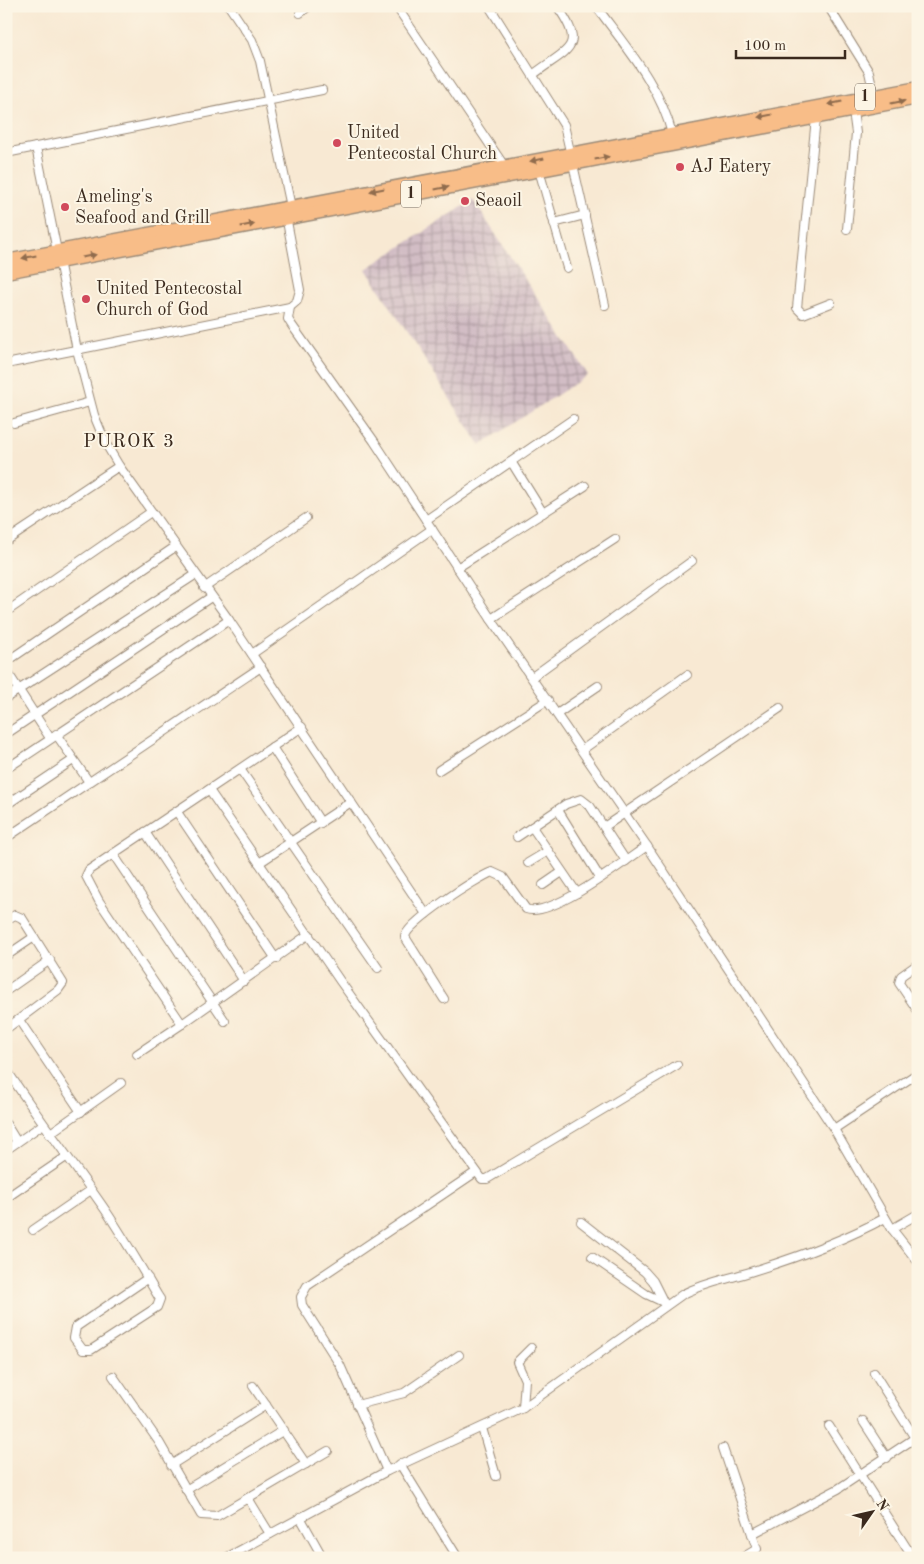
<svg xmlns="http://www.w3.org/2000/svg" width="924" height="1564" font-family="'Old Standard TT',serif">
	<style>
		.industrial { fill: url(#industrial-grid) }
		.lines { fill: none; stroke-linecap: round; stroke-linejoin: round }
		.minor-casing { stroke: #9a8a78; stroke-width: 10 }
		.trunk-casing { stroke: #9a8a78; stroke-width: 15 }
		.minor { stroke: #fff; stroke-width: 8 }
		.trunk { stroke: #f8bd88; stroke-width: 12 }
		.oneway { fill: #906c4e }
		.poi-dot { fill: #d1495b; stroke: #fcf5e5; stroke-width: 2 }
		.labels { text-anchor: middle; dominant-baseline: central; stroke-width: 4; stroke-linejoin: round; paint-order: stroke }
		.shield { fill: #fcf5e5; stroke: #75675a; stroke-width: 1 }
		.shield-label { font-size: 16px; font-weight: bold; fill: #3b2a1e }
		.poi-label { font-size: 18px; fill: #3b2a1e; stroke: #fcf5e5; text-anchor: start }
		.neighbourhood-label { font-size: 19px; letter-spacing: 1px; fill: #3b2a1e; stroke: #fcf5e5 }
	</style>
	<defs>
		<pattern id="industrial-grid" width="8" height="8" patternUnits="userSpaceOnUse" patternTransform="scale(1.25)"><rect width="8" height="8" fill="#d2bdc5"/><path d="M0 4h8M4 0v8" fill="none" stroke="#ac9a9f"/></pattern>
	</defs>
	<rect width="100%" height="100%" fill="#fcf5e5"/>
	<filter id="ink" filterUnits="userSpaceOnUse"><feTurbulence type="fractalNoise" baseFrequency=".02" numOctaves="2"/><feDisplacementMap in="SourceGraphic" scale="10" xChannelSelector="R" yChannelSelector="G"/><feConvolveMatrix kernelMatrix="1 2 1 2 8 2 1 2 1" color-interpolation-filters="sRGB"/></filter>
	<filter id="wash" filterUnits="userSpaceOnUse"><feTurbulence type="fractalNoise" baseFrequency=".0096" numOctaves="4" result="noise"/><feDisplacementMap in="SourceGraphic" scale="20" xChannelSelector="R" yChannelSelector="G"/><feGaussianBlur stdDeviation="1.12" result="paint"/><feColorMatrix in="noise" values="0 0 0 0 0 0 0 0 0 0 0 0 0 0 0 0 0 1.4 0 .05"/><feComposite in="paint" operator="in"/></filter>
	<g filter="url(#wash)">
		<rect width="100%" height="100%" fill="#f8e9d3"/>
		<path class="industrial" d="M473,200l115,175 -108,70 -114,-176z"/>
	</g>
	<g filter="url(#ink)">
		<g class="lines">
			<defs>
				<g id="minor">
					<path d="M229,6l23,34 8,21 31,146"/>
					<path d="M396,6l111,164"/>
					<path d="M489,6l75,119 41,180"/>
					<path d="M596,6c29,40 64,79 76,128"/>
					<path d="M828,6l41,66 6,27"/>
					<path d="M300,13l9,-7"/>
					<path d="M534,74c34,-26 53,-26 23,-68"/>
					<path d="M816,118l-19,190 6,6 28,-11"/>
					<path d="M36,147l41,203 17,65 12,29 13,22 110,154 197,294"/>
					<path d="M6,153l316,-63"/>
					<path d="M539,170l28,98"/>
					<path d="M554,223l31,-8"/>
					<path d="M847,229l9,-96 -3,-22"/>
					<path d="M290,307l-2,12 3,5 83,117 117,178 156,227 187,283 58,100 26,33"/>
					<path d="M6,364l284,-57 7,-6 3,-11 -14,-74"/>
					<path d="M14,423l76,-21"/>
					<path d="M512,463l31,50"/>
					<path d="M426,520l147,-101"/>
					<path d="M6,541l113,-75"/>
					<path d="M457,568l128,-82"/>
					<path d="M204,588l102,-70"/>
					<path d="M6,612l145,-100"/>
					<path d="M491,619l124,-80"/>
					<path d="M252,654l180,-125"/>
					<path d="M6,662l169,-115"/>
					<path d="M6,670l44,68"/>
					<path d="M532,677l160,-116"/>
					<path d="M6,698l189,-123"/>
					<path d="M557,714l41,-28"/>
					<path d="M302,727c-71,48 -142,95 -213,143l-3,6 13,25 83,123 127,-90"/>
					<path d="M6,734l205,-137"/>
					<path d="M56,734l33,48"/>
					<path d="M272,747l49,76"/>
					<path d="M582,750l105,-75"/>
					<path d="M6,769l223,-149"/>
					<path d="M240,769l138,199"/>
					<path d="M439,770l109,-70"/>
					<path d="M209,790l131,191 142,198h5l190,-114"/>
					<path d="M6,805l67,-45"/>
					<path d="M558,810l42,68"/>
					<path d="M177,812l99,147"/>
					<path d="M532,827l45,66"/>
					<path d="M604,827l176,-119"/>
					<path d="M145,832l99,149"/>
					<path d="M517,837l49,-33 15,-5 9,7 36,55"/>
					<path d="M6,838l255,-171"/>
					<path d="M113,854l112,167"/>
					<path d="M259,863l92,-61"/>
					<path d="M528,863l20,-12"/>
					<path d="M543,885l19,-13"/>
					<path d="M6,920l9,-5 7,3 41,65 -5,7 -52,39"/>
					<path d="M6,956l28,-19"/>
					<path d="M918,964l-17,12 -2,7 19,28"/>
					<path d="M6,991l44,-31"/>
					<path d="M444,999l-39,-62c1,-14 72,-59 87,-65l11,5 23,32c24,10 99,-48 121,-63"/>
					<path d="M19,1020l62,92"/>
					<path d="M137,1054l45,-30"/>
					<path d="M6,1069c32,49 67,94 100,142 18,27 35,56 52,85l2,3 -3,8 -66,43h-8l-9,-12 2,-11 72,-49"/>
					<path d="M6,1124l11,18"/>
					<path d="M834,1129l84,-56"/>
					<path d="M49,1134l72,-51"/>
					<path d="M6,1150l36,-25"/>
					<path d="M6,1198l60,-41"/>
					<path d="M581,1222l64,50 8,9 12,24"/>
					<path d="M892,1229l26,-15"/>
					<path d="M33,1230l58,-40"/>
					<path d="M592,1257l54,37 17,8"/>
					<path d="M113,1376l46,66 42,73 16,1 111,-65"/>
					<path d="M253,1386l53,78"/>
					<path d="M357,1405l47,-12 55,-38"/>
					<path d="M523,1408l2,-28 -8,-18 14,-14"/>
					<path d="M863,1421l24,37"/>
					<path d="M829,1426l84,132"/>
					<path d="M482,1428l14,48"/>
					<path d="M723,1448l34,101 -15,9"/>
					<path d="M400,1464l58,94"/>
					<path d="M171,1465l95,-60"/>
					<path d="M387,1471l-47,-106 -38,-60 -1,-8 6,-11 169,-114"/>
					<path d="M186,1490l98,-60"/>
					<path d="M248,1498l22,36"/>
					<path d="M300,1517l23,41"/>
					<path d="M752,1534l86,-45 77,-51 -41,-65"/>
					<path d="M226,1558l161,-87 136,-63 160,-114c23,-12 46,-15 70,-23 45,-14 90,-30 132,-53"/>
				</g>
				<g id="trunk">
					<path d="M6,261l912,-173"/>
					<path d="M6,272l912,-174"/>
				</g>
			</defs>
			<use href="#minor" class="minor-casing"/>
			<use href="#trunk" class="trunk-casing"/>
			<use href="#minor" class="minor"/>
			<use href="#trunk" class="trunk"/>
		</g>
		<defs><path id="oneway-solid" d="M-6-.8H1V-3.2L6.5 0L1 3.2V.8H-6Z" transform="scale(1.25)"/></defs>
		<g class="oneway">
			<use href="#oneway-solid" transform="translate(898 102) rotate(-11)"/>
			<use href="#oneway-solid" transform="translate(835 103) rotate(169)"/>
			<use href="#oneway-solid" transform="translate(765 116) rotate(169)"/>
			<use href="#oneway-solid" transform="translate(602 158) rotate(-11)"/>
			<use href="#oneway-solid" transform="translate(537 160) rotate(169)"/>
			<use href="#oneway-solid" transform="translate(442 188) rotate(-11)"/>
			<use href="#oneway-solid" transform="translate(377 190) rotate(169)"/>
			<use href="#oneway-solid" transform="translate(248 225) rotate(-11)"/>
			<use href="#oneway-solid" transform="translate(89 256) rotate(-11)"/>
			<use href="#oneway-solid" transform="translate(29 257) rotate(169)"/>
		</g>
	</g>
	<g class="poi-dot">
		<circle cx="337" cy="143" r="5"/>
		<circle cx="680" cy="167" r="5"/>
		<circle cx="465" cy="201" r="5"/>
		<circle cx="65" cy="207" r="5"/>
		<circle cx="86" cy="299" r="5"/>
	</g>
	<g class="labels">
		<g class="shield">
			<rect x="855" y="83.5" width="20" height="27" rx="4"/>
			<rect x="401" y="180.5" width="20" height="27" rx="4"/>
		</g>
		<g class="shield-label">
			<text x="865" y="97">1</text>
			<text x="411" y="194">1</text>
		</g>
		<g class="poi-label">
			<text x="347" y="133">United<tspan x="347" dy="21">Pentecostal Church</tspan></text>
			<text x="690" y="167">AJ Eatery</text>
			<text x="75" y="197">Ameling's<tspan x="75" dy="21">Seafood and Grill</tspan></text>
			<text x="475" y="201">Seaoil</text>
			<text x="96" y="289">United Pentecostal<tspan x="96" dy="21">Church of God</tspan></text>
		</g>
		<g class="neighbourhood-label">
			<text x="129" y="442">PUROK 3</text>
		</g>
	</g>
	<rect width="924" height="1564" fill="none" stroke="#fcf5e5" stroke-width="25"/>
	<g transform="translate(872 1512) rotate(56)" stroke="#fcf5e5" stroke-width="4" paint-order="stroke">
	<path d="M0-4L9 19L0 12L-9 19Z" fill="#3b2a1e"/>
	<text y="-8" font-size="14" font-weight="bold" text-anchor="middle" fill="#3b2a1e">N</text>
	</g>
	<path d="M736 50v8h109v-8" fill="none" stroke="#3b2a1e" stroke-width="2.5"/>
	<text x="744" y="50" font-size="15" fill="#3b2a1e" stroke="#fcf5e5" stroke-width="4" paint-order="stroke">100 m</text>
</svg>
